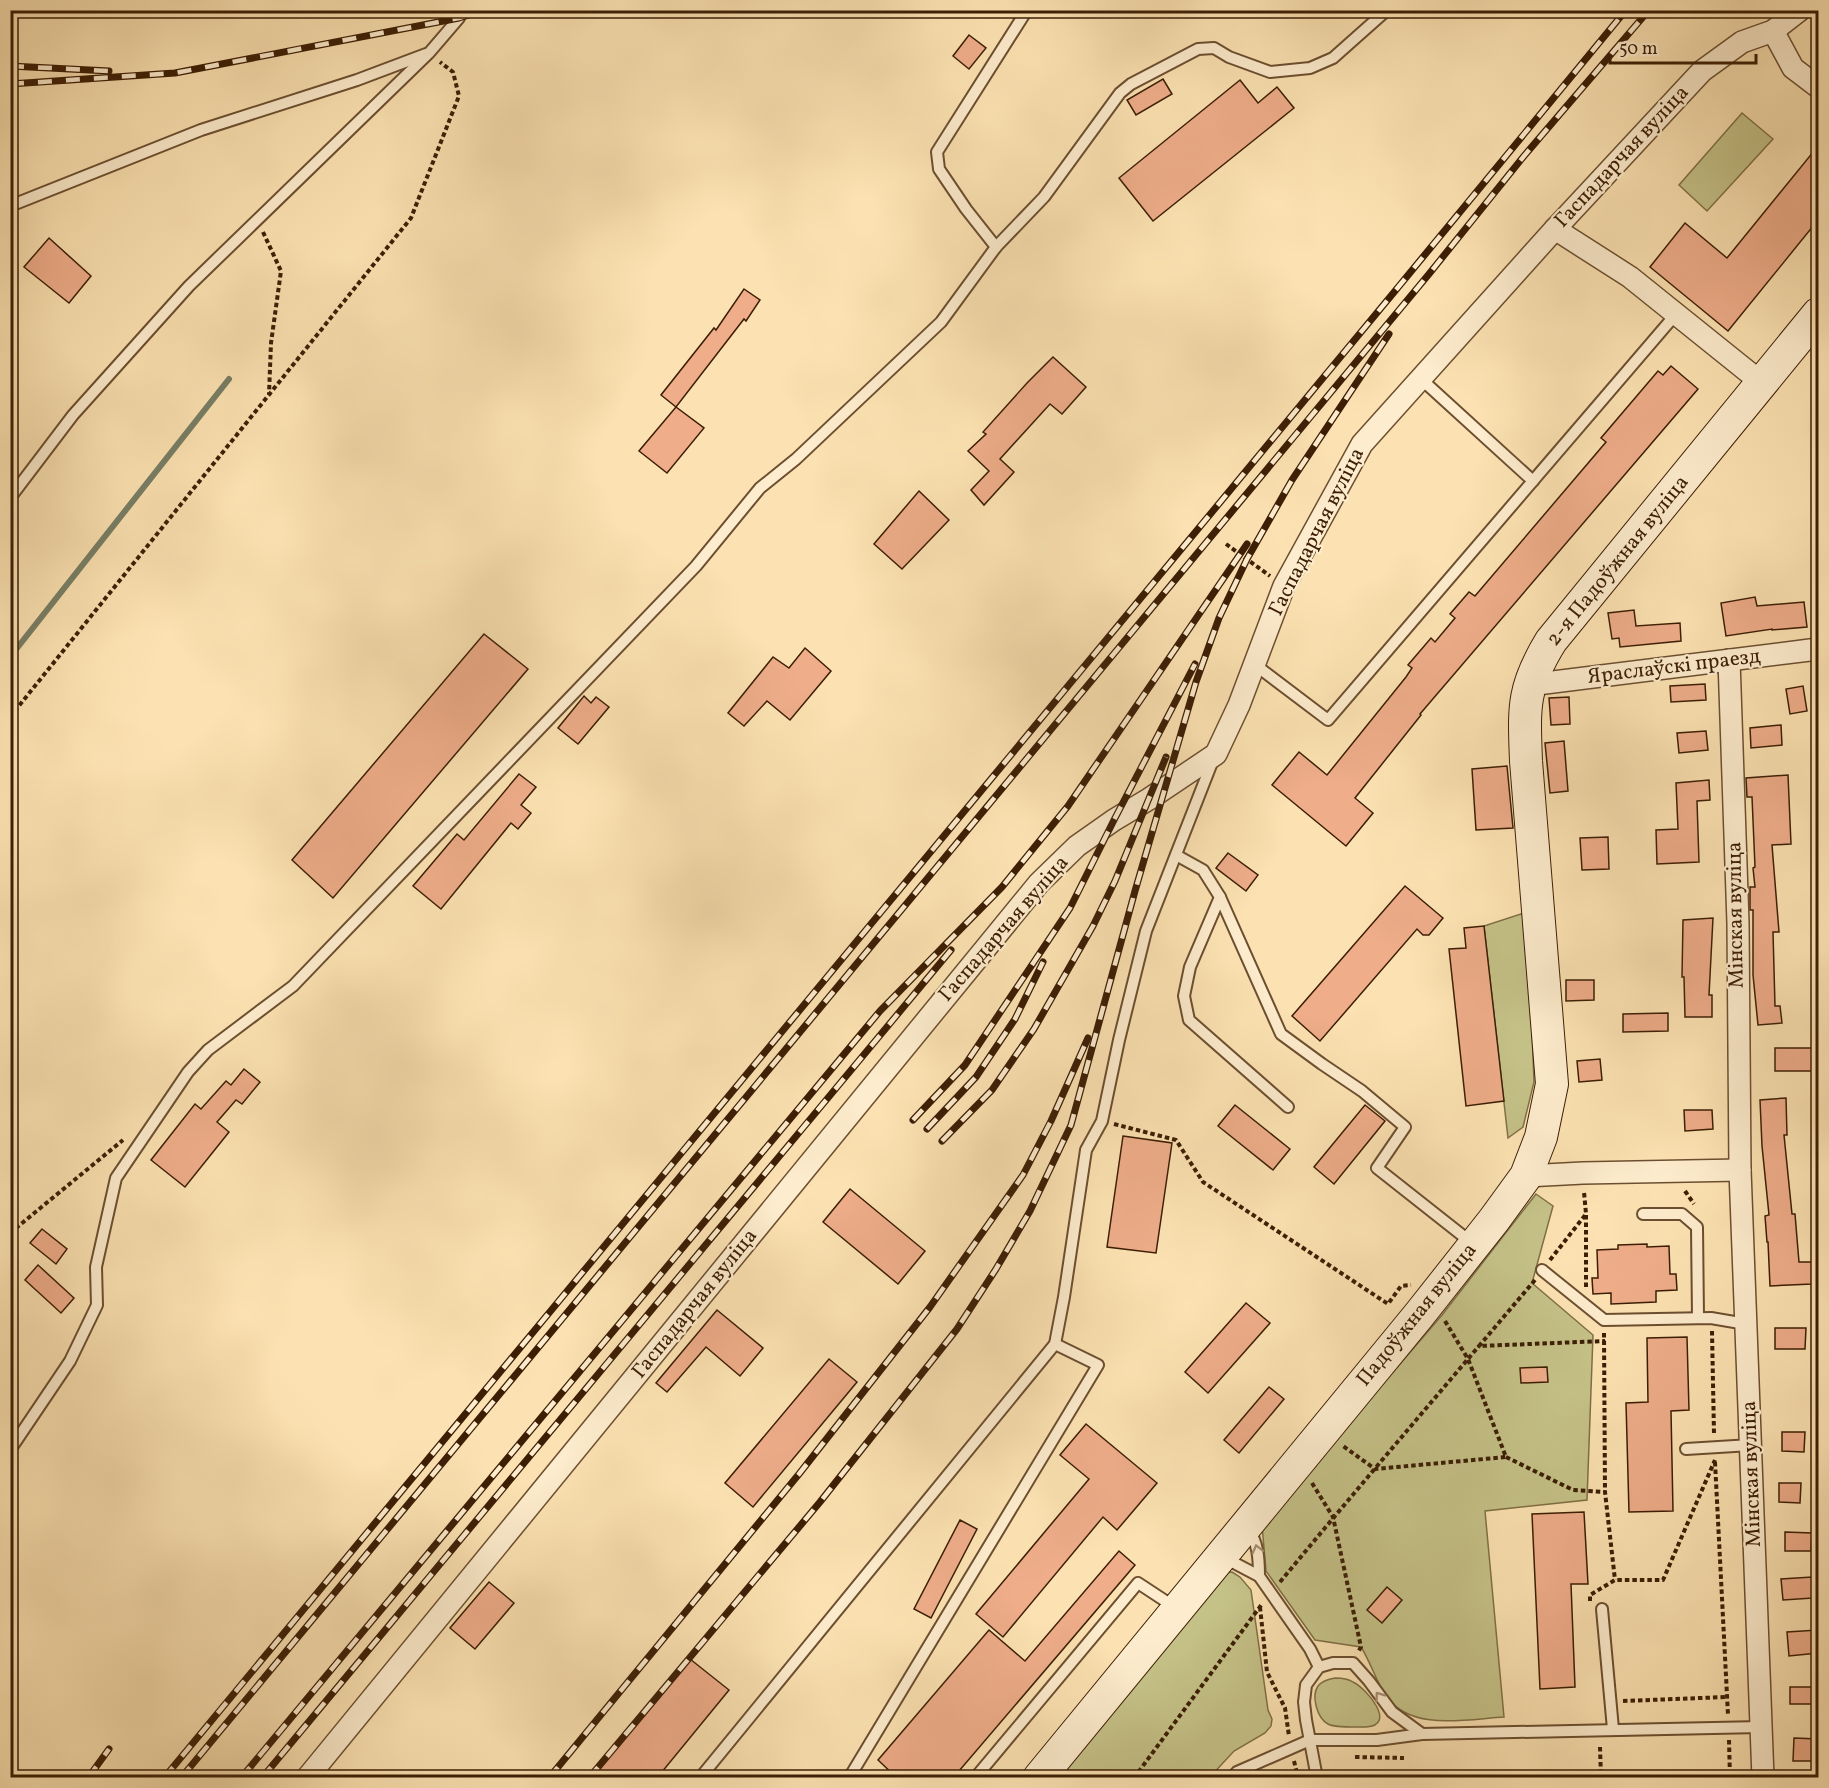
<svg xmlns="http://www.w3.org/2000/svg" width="1829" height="1788" font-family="Vollkorn,serif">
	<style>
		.green { fill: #c5c288; stroke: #807046; stroke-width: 1.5 }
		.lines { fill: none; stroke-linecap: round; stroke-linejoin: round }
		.stream { stroke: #787f66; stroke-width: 6 }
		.building { fill: #efad8a; stroke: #3c1e05; stroke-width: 1.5 }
		.service-casing { stroke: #6c4f30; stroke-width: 14 }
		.minor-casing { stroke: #6c4f30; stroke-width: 24 }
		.secondary-casing { stroke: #3c1e05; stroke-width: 34 }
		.path { stroke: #3c1e05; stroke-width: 4; stroke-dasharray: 4.5 3; stroke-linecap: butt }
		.service { stroke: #fdeccd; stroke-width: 10 }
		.minor { stroke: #fdeccd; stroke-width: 21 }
		.secondary { stroke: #fdeccd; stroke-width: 32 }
		.rail-casing { stroke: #3c1e05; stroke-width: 7 }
		.rail { stroke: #fdeccd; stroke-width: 4.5; stroke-dasharray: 14; stroke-linecap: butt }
		.oneway { stroke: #a68f73 }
		.labels { text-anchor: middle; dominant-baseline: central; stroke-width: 4.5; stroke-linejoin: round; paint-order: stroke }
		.street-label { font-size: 21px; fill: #3c1e05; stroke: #fdeccd }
	</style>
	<rect width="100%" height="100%" fill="#fce2b2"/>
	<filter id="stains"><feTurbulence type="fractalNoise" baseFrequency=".00333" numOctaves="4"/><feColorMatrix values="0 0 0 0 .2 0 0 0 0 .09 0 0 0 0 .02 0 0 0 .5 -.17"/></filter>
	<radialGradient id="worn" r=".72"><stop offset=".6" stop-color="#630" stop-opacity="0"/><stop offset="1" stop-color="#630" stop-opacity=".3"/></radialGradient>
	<g class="green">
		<path d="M1742,113l31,26 -66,72 -28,-26z"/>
		<path d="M1524,913l7,90 3,79 -11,45 -15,11 -24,-212z"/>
		<path d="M1536,1194l17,12 -21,77 61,52 -6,165 -102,11 19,206c-37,2 -93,15 -118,-21 -10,-15 -15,-33 -25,-49l-46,-7 -49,-69 -4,-46 180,-210z"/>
		<path d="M1232,1572l8,5 11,13 17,120 4,9 -1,7 -6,7 -31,18 -24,26 -151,1 163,-205z"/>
		<path d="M1335,1678c6,0 12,0 18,4 13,6 45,43 13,45 -9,0 -31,1 -38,-3 -11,-6 -17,-28 -10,-38 4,-5 11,-7 17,-8z"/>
	</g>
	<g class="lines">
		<path class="stream" d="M10,657l219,-278"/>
	</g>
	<g class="building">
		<path d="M969,35l17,13 -17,21 -16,-13z"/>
		<path d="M1163,79l9,15 -36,21 -9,-15z"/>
		<path d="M1240,80l18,23 19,-16 17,21 -141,113 -34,-43z"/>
		<path d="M1818,146v74l-90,111 -78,-64 35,-44 42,35z"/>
		<path d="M49,238l42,38 -22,27 -45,-36z"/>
		<path d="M744,289l16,11 -14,21 -2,-2 -68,88 -15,-12 53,-67 2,2z"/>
		<path d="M1053,357l33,30 -24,27 -12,-10 -50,55 14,13 -30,33 -13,-15 18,-19 -21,-20 18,-17 -3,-2 44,-49z"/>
		<path d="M1671,366l27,23 -278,325 1,1 -66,83 18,15 -27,33 -74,-61 27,-33 28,23 79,-98 6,-9 -4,-3 23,-27 4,4 20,-24 -5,-4 19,-22 6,4 131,-154 -5,-4 57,-67 5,4z"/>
		<path d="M676,407l28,21 -37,45 -28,-22z"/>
		<path d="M919,491l30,29 -47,49 -28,-25z"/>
		<path d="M1755,597l2,9 47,-4 3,25 -35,3v-1l-46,7 -5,-33z"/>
		<path d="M1634,610l2,16 44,-3 1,18 -61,6 -1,-9 -7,1 -4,-26z"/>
		<path d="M484,634l44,35 -195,229 -41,-38z"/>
		<path d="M805,648l26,23 -41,49 -23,-19 -23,25 -16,-13 45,-56 16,11z"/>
		<path d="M1705,684l1,16 -35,2 -1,-16z"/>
		<path d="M1803,686l4,25 -17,3 -4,-25z"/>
		<path d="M584,696l7,7 5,-6 13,10 -31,37 -20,-16z"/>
		<path d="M1569,697l1,27 -19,1 -2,-27z"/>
		<path d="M1781,725l1,20 -31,3 -1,-20z"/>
		<path d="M1706,731l2,19 -29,3 -2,-20z"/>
		<path d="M1564,741l4,50 -18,2 -5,-50z"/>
		<path d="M1507,766l6,62 -37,2 -4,-61z"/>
		<path d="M519,774l17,13 -15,18 10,8 -13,16 -7,-6 -70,86 -28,-23 44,-52 7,6z"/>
		<path d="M1788,775l3,69 -19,1 7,87h-6l2,74h5l2,17 -24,2 -5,-50v-65h-3v-23h5l-2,-19 2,-1 -3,-70h-5l-1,-19z"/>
		<path d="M1709,780l1,20 -13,1 2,61 -42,2 -1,-34 22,-1 -2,-46z"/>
		<path d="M1608,837l1,32 -27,1 -2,-32z"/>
		<path d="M1228,853l30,22 -12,16 -30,-23z"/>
		<path d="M1405,886l38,32 -14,17h-6l-6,-6 -97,112 -28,-25z"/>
		<path d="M1713,918l-4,77h3v22h-27l-1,-40h-2l1,-57z"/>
		<path d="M1484,926l20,175 -38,5 -17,-157 17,-1 -2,-20z"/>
		<path d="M1566,980h28v20l-28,1z"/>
		<path d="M1668,1013v18l-45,1v-18z"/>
		<rect x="1775" y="1048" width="43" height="23"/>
		<path d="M1600,1059l2,21 -23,2 -2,-21z"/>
		<path d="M244,1069l16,13 -18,22 -6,-4 -19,22 12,10 -44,55 -34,-27 44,-56 6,5 25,-28 5,4z"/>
		<path d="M1786,1098l1,37h-3l8,79h3l4,48h13v22l-42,2 -2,-44h-1l-2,-26 4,-1 -7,-69 -2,-46z"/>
		<path d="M1235,1105l55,44 -17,21 -55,-44z"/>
		<path d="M1365,1105l20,16 -51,63 -20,-17z"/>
		<path d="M1684,1110h28l1,19 -28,2z"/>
		<path d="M1123,1136l49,7 -16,110 -49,-6z"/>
		<path d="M850,1189l75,62 -27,33 -75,-62z"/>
		<path d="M42,1229l25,20 -11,15 -26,-21z"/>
		<path d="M1647,1244v3l22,-1 1,28h6l1,16 -21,1v11l-45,2v-11l-18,1 -1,-16h6l-1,-28 21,-1v-4z"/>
		<path d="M38,1265l36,33 -13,15 -36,-33z"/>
		<path d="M1246,1303l24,20 -62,70 -23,-21z"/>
		<path d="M717,1310l46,38 -23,28 -34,-29 -39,45 -11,-9z"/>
		<path d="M1775,1328h31l-1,21h-30z"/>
		<path d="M1687,1337l2,73 -18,1 2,100 -44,1 -3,-109 22,-1 -1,-64z"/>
		<path d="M829,1359l28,23 -104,125 -28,-24z"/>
		<path d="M1547,1367l1,15 -27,1 -1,-15z"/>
		<path d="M1269,1387l15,12 -45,54 -15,-13z"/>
		<path d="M1086,1424l71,59 -40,47 -14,-13 -100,120 -27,-23 113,-135 -29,-24z"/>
		<path d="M1782,1432h23l-1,20 -22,-1z"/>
		<path d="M1779,1483h22l-1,20 -21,-1z"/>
		<path d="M1584,1512l4,72h-17l4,103 -35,2 -8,-175z"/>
		<path d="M960,1520l17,9 -46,89 -17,-9z"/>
		<path d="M1785,1532l27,1 -1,18h-26z"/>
		<path d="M1119,1551l16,14 -182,213h-56l-19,-18 111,-130 36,31z"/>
		<path d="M1812,1577l1,21 -30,2 -2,-21z"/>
		<path d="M489,1582l25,21 -39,46 -25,-21z"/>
		<path d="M1387,1587l15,13 -20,23 -15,-13z"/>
		<path d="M1818,1630v23l-29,3 -2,-24z"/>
		<path d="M690,1659l39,31 -72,88h-66z"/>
		<rect x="1790" y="1687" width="28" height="17"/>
		<path d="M1794,1738l24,1v22h-25z"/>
	</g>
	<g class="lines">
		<defs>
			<g id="service">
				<path d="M10,206l191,-76 156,-50 69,-26"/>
				<path d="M996,247l48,-50 76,-104 11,-9 67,-35 16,-1 15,9 41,15 40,-4 23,-10 54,-48"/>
				<path d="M1420,378l113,103"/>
				<path d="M10,498l63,-83 116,-129 240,-233 30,-35 1,-8"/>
				<path d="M1254,664l74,56 348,-406"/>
				<path d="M1176,855l27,15 17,27 -30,70 -6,29 5,24 99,87"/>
				<path d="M1220,897l61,137 41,30 40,27 43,36 -28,41 95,75"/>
				<path d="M1643,1214h39l15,13 1,90"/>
				<path d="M1542,1270l62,50 107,-2 35,6"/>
				<path d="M1686,1449l65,-4"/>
				<path d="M10,1450l60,-89 27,-56 -1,-38 20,-89 72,-106 20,-22 85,-64 403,-420 64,-78 36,-29 145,-137 55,-75 -30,-38 -27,-40 -2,-17 90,-142"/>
				<path d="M1248,1528c10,15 11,30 11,48"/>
				<path d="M1223,1557l36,19 51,73 9,18"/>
				<path d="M1602,1609l11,120"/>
				<path d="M700,1778l355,-434 9,-47 22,-147 16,-29 17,-81 27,-109 67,-171"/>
				<path d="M849,1778l249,-413 -43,-21"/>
				<path d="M975,1778l163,-195 38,25"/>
				<path d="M1232,1778l5,-6 73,-32h67l45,-6 339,-7"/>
				<path d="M1317,1778l-11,-58 -2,-18 2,-17 13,-18 14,-4h20l16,18 23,31 30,22"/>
			</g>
			<g id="minor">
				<path d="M1773,31l20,37 25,19"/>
				<path d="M1555,229l75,48 132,106"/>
				<path d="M1729,660l9,263 2,247 23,608"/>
				<path d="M1529,685l289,-36"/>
				<path d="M1526,1176l57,-3 157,-3"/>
				<path d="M307,1778l732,-895 38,-37 37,-26 35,-21 67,-45 23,-49 45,-119 78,-142 193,-215 147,-158 40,-29 31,-11 27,-21"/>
			</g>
			<path id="secondary" d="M1039,1778l380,-463 75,-95 32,-44 15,-39 11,-53 -26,-323c-2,-53 -4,-73 25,-120l267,-327"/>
		</defs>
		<use href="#service" class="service-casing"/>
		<use href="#minor" class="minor-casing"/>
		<use href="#secondary" class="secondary-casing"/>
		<g class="path">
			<path d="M263,232l18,39 -10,72 -2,51"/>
			<path d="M1226,544l44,32"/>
			<path d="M10,717l401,-499 48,-122 -6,-24 -13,-10"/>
			<path d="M1114,1124l62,16 27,42 185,122 13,-18 10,-1"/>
			<path d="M1685,1191l9,13"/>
			<path d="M1586,1215v74"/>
			<path d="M10,1233l113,-93"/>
			<path d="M1550,1260l36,-46 -2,-22"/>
			<path d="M1535,1280l-56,66 126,-5"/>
			<path d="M1445,1321l23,38 11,-13"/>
			<path d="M1712,1331l2,103"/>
			<path d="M1604,1333l1,159"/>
			<path d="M1506,1457l67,33 32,2 10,88"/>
			<path d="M1715,1462l13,253"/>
			<path d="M1312,1483l21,34 28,130 -3,5"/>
			<path d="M1280,1582c62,-75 125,-149 188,-223l38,98 -131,12 -32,-23"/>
			<path d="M1590,1601v-6l25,-15h48l52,-120"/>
			<path d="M1260,1607l7,65 18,36 4,28"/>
			<path d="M1623,1701l104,-4"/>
			<path d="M1729,1740l1,38"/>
			<path d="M1600,1747l1,31"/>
			<path d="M1355,1757l49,1"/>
			<path d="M1294,1761l4,17"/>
			<path d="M1134,1778l128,-174"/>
		</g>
		<use href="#service" class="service"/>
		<use href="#minor" class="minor"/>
		<use href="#secondary" class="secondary"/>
		<defs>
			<g id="rail">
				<path d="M10,66l99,5"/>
				<path d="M10,84l165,-11 284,-55 26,-8"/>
				<path d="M913,1120l52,-55 105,-157 44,-88 81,-156"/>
				<path d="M927,1129l49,-52 39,-58 28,-57"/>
				<path d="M942,1141l50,-51 42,-61 59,-103 22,-45 51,-124"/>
				<path d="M88,1778l21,-29"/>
				<path d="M164,1778l1231,-1487 231,-281"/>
				<path d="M181,1778l1248,-1504 95,-118 125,-146"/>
				<path d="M241,1778l639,-767 122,-124 66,-81 179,-262"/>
				<path d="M262,1778l689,-828"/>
				<path d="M549,1778l250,-304 131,-167 93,-132 28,-54 37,-83"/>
				<path d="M589,1778l231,-276 137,-173 39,-60 34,-58 41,-86 64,-234 61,-209 23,-64 28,-59 45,-79 97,-146"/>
			</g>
		</defs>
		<use href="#rail" class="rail-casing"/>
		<use href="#rail" class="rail"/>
	</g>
	<defs><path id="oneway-chevron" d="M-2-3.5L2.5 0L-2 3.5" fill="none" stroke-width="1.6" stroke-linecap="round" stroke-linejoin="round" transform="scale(1.5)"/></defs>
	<g class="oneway">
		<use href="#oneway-chevron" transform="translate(1257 1549) rotate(-104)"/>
		<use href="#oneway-chevron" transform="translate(1379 1696) rotate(-126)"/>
	</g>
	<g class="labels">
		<g class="street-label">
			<text transform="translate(1622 157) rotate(-47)">Гаспадарчая вуліца</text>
			<text transform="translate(1317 532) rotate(-63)">Гаспадарчая вуліца</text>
			<text transform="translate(1618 561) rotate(-51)">2-я Падоўжная вуліца</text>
			<text transform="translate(1674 667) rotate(-7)">Яраслаўскі праезд</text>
			<text transform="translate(1736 915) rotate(-91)">Мінская вуліца</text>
			<text transform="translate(1004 929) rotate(-49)">Гаспадарчая вуліца</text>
			<text transform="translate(695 1304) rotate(-51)">Гаспадарчая вуліца</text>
			<text transform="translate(1417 1315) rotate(-51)">Падоўжная вуліца</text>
			<text transform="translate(1752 1474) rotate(-92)">Мінская вуліца</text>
		</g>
	</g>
	<rect width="1829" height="1788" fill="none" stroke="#fce2b2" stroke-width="36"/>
	<rect x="12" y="12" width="1805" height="1764" fill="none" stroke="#3c1e05" stroke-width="3"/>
	<rect x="18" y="18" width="1793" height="1752" fill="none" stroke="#3c1e05" stroke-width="1.5"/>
	<path d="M1610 54v9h146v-9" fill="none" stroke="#3c1e05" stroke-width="3"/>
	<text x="1619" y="54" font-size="18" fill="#3c1e05" stroke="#fdeccd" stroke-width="4.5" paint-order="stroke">50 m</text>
	<rect width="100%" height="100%" filter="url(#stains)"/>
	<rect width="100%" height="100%" fill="url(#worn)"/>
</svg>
